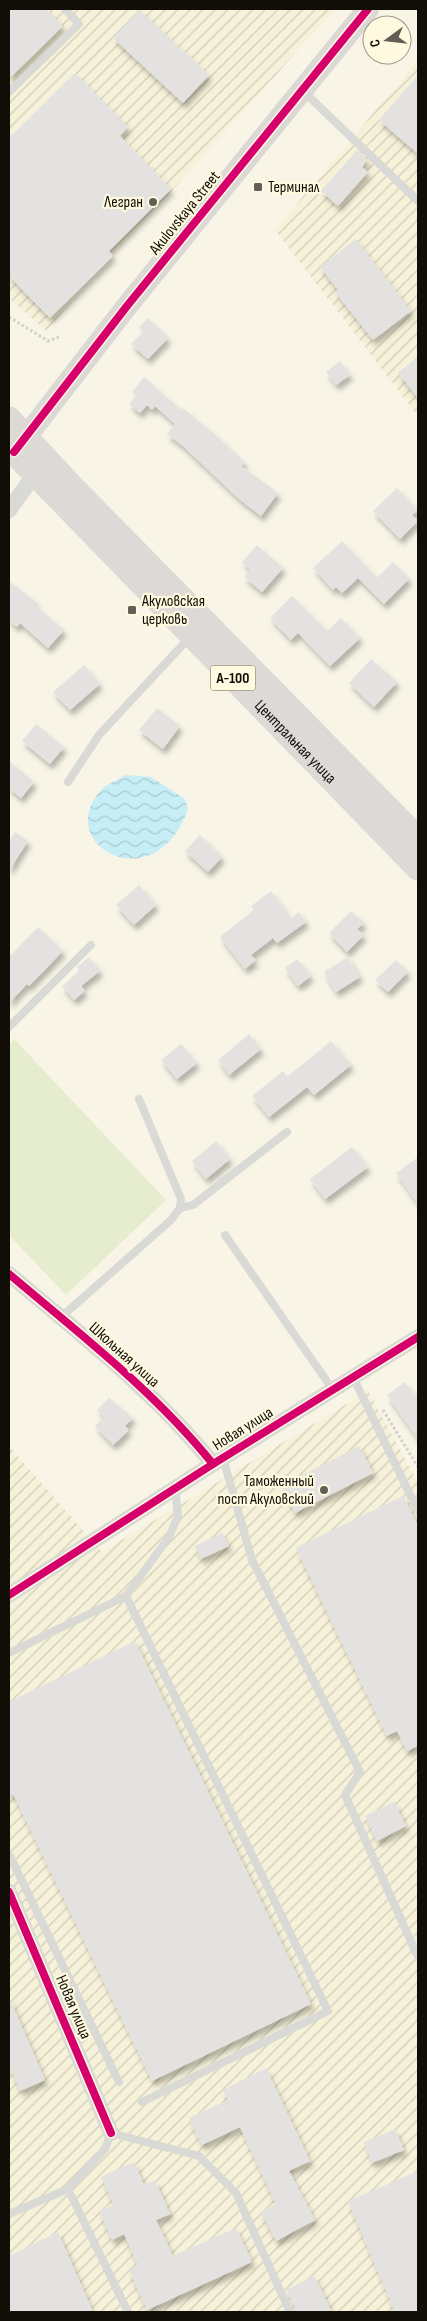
<svg xmlns="http://www.w3.org/2000/svg" width="427" height="2321" font-family="'Sofia Sans Condensed',sans-serif">
	<style>
		.industrial { fill: url(#industrial-furrows) }
		.pitch { fill: #e6edce }
		.water { fill: url(#water-waves) }
		.building { fill: #e4e2e0; filter: url(#shadow) }
		.lines { fill: none; stroke-linecap: round; stroke-linejoin: round }
		.path { stroke: #d1d0cd; stroke-width: 3; stroke-dasharray: 2.5 2.5; stroke-linecap: butt }
		.lane { stroke: #d9d9d5; stroke-width: 8 }
		.street { stroke: #d9d9d5; stroke-width: 16 }
		.secondary { stroke: #dbd8d6; stroke-width: 22 }
		.primary { stroke: #ddd9d6; stroke-width: 25 }
		.cycleway-casing { stroke: #fff9e0; stroke-width: 11 }
		.cycleway { stroke: #d6006c; stroke-width: 8 }
		.poi-dot { fill: #615f55; stroke: #fff9e0; stroke-width: 2 }
		.labels { text-anchor: middle; dominant-baseline: central; stroke-width: 4.5; stroke-linejoin: round; paint-order: stroke }
		.shield { fill: #fff9e0; stroke: #585447; stroke-width: 1 }
		.shield-label { font-size: 15px; font-weight: bold; fill: #100e06 }
		.poi-label { font-size: 16px; fill: #100e06; stroke: #fff9e0; text-anchor: start }
		.street-label { font-size: 16px; fill: #100e06; stroke: #fff9e0 }
	</style>
	<defs>
		<pattern id="industrial-furrows" width="10" height="10" patternUnits="userSpaceOnUse" patternTransform="scale(1.25)"><rect width="10" height="10" fill="#f6f1d9"/><path d="M-1 1l2-2M0 10L10 0M9 11l2-2" fill="none" stroke="#d2cdb9"/></pattern>
		<pattern id="water-waves" width="16" height="10" patternUnits="userSpaceOnUse" patternTransform="scale(1.25)"><rect width="16" height="10" fill="#c7edf6"/><path d="M0 5q4-4 8 0t8 0" fill="none" stroke="#aacad1"/></pattern>
		<filter id="shadow"><feDropShadow dx="3" dy="5.5" stdDeviation="2.5" flood-color="#0004"/></filter>
	</defs>
	<rect width="100%" height="100%" fill="#f8f5e7"/>
	<g class="industrial">
		<path d="M9,9h326l-289,322 -37,-33z"/>
		<path d="M418,60v356l-143,-186z"/>
		<path d="M368,1391l50,92v829h-409v-866l93,106z"/>
	</g>
	<path class="pitch" d="M14,1039l152,161 -100,95 -57,-60v-191z"/>
	<path class="water" d="M126,775l25,2 34,22 3,10c-33,95 -139,34 -85,-21 6,-5 16,-9 23,-13z"/>
	<g class="building">
		<path d="M9,9h37l17,17 -54,53z"/>
		<path d="M139,10l70,65 -26,28 -70,-65z"/>
		<path d="M75,73l53,54 -8,9 51,53 -62,62 4,5 -63,62 -41,-42v-138z"/>
		<path d="M418,75v79l-39,-34z"/>
		<path d="M357,150l10,10 -5,7 6,5 -30,34 -17,-15z"/>
		<path d="M356,239l55,72 -38,29 -38,-48 3,-2 -18,-23z"/>
		<path d="M148,318l20,20 -20,21 -17,-15 12,-12 -4,-5z"/>
		<path d="M418,357v41l-20,-25z"/>
		<path d="M340,361l10,14 -14,10 -10,-13z"/>
		<path d="M144,377l37,33 2,-2 36,30 26,25 -4,3 37,27 -17,23 -22,-17 -56,-53 -16,-12 8,-10 -20,-18 -3,4 -5,-5 -7,8 -11,-9 7,-8 -4,-4z"/>
		<path d="M397,488l21,22 -6,5 6,6 -18,18 -27,-28z"/>
		<path d="M342,541l35,37 16,-16 16,17 -25,25 -26,-26 -16,15 -6,-6 -3,3 -20,-22z"/>
		<path d="M257,545l26,23 -21,24 -18,-15 6,-7 -8,-8z"/>
		<path d="M9,581l27,21 -2,2 30,26 -16,18 -28,-25 -3,4 -8,-7z"/>
		<path d="M292,596l35,35 14,-13 19,20 -30,28 -32,-33 -7,7 -21,-22z"/>
		<path d="M371,659l26,23 -23,25 -25,-24z"/>
		<path d="M84,665l16,19 -30,26 -17,-18z"/>
		<path d="M157,708l23,18 -17,23 -24,-19z"/>
		<path d="M36,724l28,23 -14,17 -28,-23z"/>
		<path d="M9,761l25,21 -13,16 -12,-10z"/>
		<path d="M15,832l13,9 -19,30v-29z"/>
		<path d="M200,835l22,22 -14,15 -23,-21z"/>
		<path d="M139,885l17,20 -22,20 -18,-20z"/>
		<path d="M271,891l20,27 8,-6 7,10 -29,21 -4,-5 -22,17 5,5 -11,9 -25,-32 34,-27 -3,-4z"/>
		<path d="M351,911l13,12 -7,6 7,6 -17,17 -18,-19z"/>
		<path d="M38,927l25,24 -34,35 -2,-2 -18,19v-46z"/>
		<path d="M89,957l11,14 -19,15 4,5 -11,9 -12,-14 17,-15 -2,-4z"/>
		<path d="M348,957l12,20 -24,15 -12,-20z"/>
		<path d="M297,959l14,17 -13,10 -13,-18z"/>
		<path d="M396,960l12,12 -20,20 -13,-12z"/>
		<path d="M249,1034l12,15 -32,26 -11,-15z"/>
		<path d="M331,1041l20,24 -37,30 -7,-8 -38,30 -17,-21 31,-25 4,6z"/>
		<path d="M181,1044l16,19 -20,16 -16,-19z"/>
		<path d="M216,1141l14,18 -24,20 -14,-18z"/>
		<path d="M352,1147l16,20 -43,32 -15,-20z"/>
		<path d="M418,1157v47l-22,-31z"/>
		<path d="M405,1382l13,18v39l-31,-44z"/>
		<path d="M109,1398l24,20 -8,8 4,4 -16,15 -18,-19 9,-9 -7,-7z"/>
		<path d="M359,1446l14,27 -78,40 -14,-27z"/>
		<path d="M403,1496l15,30v220l-11,5 -10,-20 -10,5 -91,-188z"/>
		<path d="M222,1533l7,13 -28,13 -6,-13z"/>
		<path d="M135,1641l176,363 -159,77 -139,-287 -4,2v-94z"/>
		<path d="M394,1802l12,24 -29,15 -12,-25z"/>
		<path d="M9,1997l36,83 -25,11 -11,-26z"/>
		<path d="M266,2068l44,93 -21,10 26,49 -39,21 -15,-29 15,-8 -36,-77 -38,18 -13,-27 39,-18 -5,-10z"/>
		<path d="M395,2129l9,21 -32,13 -8,-21z"/>
		<path d="M134,2162l10,23 11,-5 15,34 -14,6 17,36 63,-28 16,34 -105,48 -18,-40 9,-4 -14,-32 -12,6 -13,-29 15,-6 -13,-28z"/>
		<path d="M418,2171v141h-23l-47,-111z"/>
		<path d="M58,2232l35,80h-84v-56z"/>
		<path d="M314,2276l18,36h-35l-11,-22z"/>
	</g>
	<g class="lines">
		<g class="path">
			<path d="M9,317l39,24 11,-4"/>
			<path d="M383,1410l35,57"/>
		</g>
		<g class="lane">
			<path d="M9,92l70,-68 -14,-15"/>
			<path d="M304,92l114,109"/>
			<path d="M68,782l31,-47 91,-98"/>
			<path d="M9,1027l82,-82"/>
			<path d="M180,1208l13,-3 94,-73"/>
			<path d="M225,1235l108,155"/>
			<path d="M60,1318l111,-98 9,-12 1,-9 -42,-100"/>
			<path d="M353,1377l65,134"/>
			<path d="M223,1458l29,102 108,212 -15,23 73,162"/>
			<path d="M9,1653l117,-57"/>
			<path d="M9,1854l110,228"/>
			<path d="M142,2102l186,-91 -202,-415 43,-59 9,-21 -3,-28"/>
			<path d="M9,2214l59,-25"/>
			<path d="M128,2312l-60,-123 37,-40 6,-16 88,23 37,37 54,119"/>
		</g>
		<g class="street">
			<path d="M9,510l26,-36"/>
			<path d="M9,1274c71,60 145,117 204,190"/>
			<path d="M9,1595l204,-131 205,-127"/>
			<path d="M9,1892l102,241"/>
		</g>
		<path class="secondary" d="M15,451l112,-145 241,-297"/>
		<g class="primary">
			<path d="M9,419l62,67 347,353"/>
			<path id="s1" d="M9,447l409,421"/>
		</g>
		<defs>
			<g id="cycleway">
				<path d="M14,452l113,-146 241,-297"/>
				<path d="M9,1274c71,60 145,117 204,190"/>
				<path d="M9,1595l204,-131 205,-127"/>
				<path d="M9,1892l102,241"/>
			</g>
		</defs>
		<use href="#cycleway" class="cycleway-casing"/>
		<use href="#cycleway" class="cycleway"/>
	</g>
	<g class="poi-dot">
		<rect x="253" y="182" width="10" height="10" rx="2.5"/>
		<circle cx="153" cy="202" r="5"/>
		<rect x="127" y="605" width="10" height="10" rx="2.5"/>
		<circle cx="324" cy="1490" r="5"/>
	</g>
	<g class="labels">
		<rect class="shield" x="210.5" y="665.5" width="45" height="25" rx="4"/>
		<g class="shield-label">
			<text x="233" y="678">А-100</text>
		</g>
		<g class="poi-label">
			<text x="268" y="187">Терминал</text>
			<text x="143" y="202" text-anchor="end">Легран</text>
			<text x="142" y="601">Акуловская<tspan x="142" dy="18">церковь</tspan></text>
			<text x="314" y="1481" text-anchor="end">Таможенный<tspan x="314" dy="18">пост Акуловский</tspan></text>
		</g>
		<g class="street-label">
			<text transform="translate(185 213) rotate(-51)">Akulovskaya Street</text>
			<text stroke="none"><textPath href="#s1" startOffset="411">Центральная улица</textPath></text>
			<text transform="translate(124 1355) rotate(42)">Школьная улица</text>
			<text transform="translate(243 1429) rotate(-32)">Новая улица</text>
			<text transform="translate(73 2007) rotate(67)">Новая улица</text>
		</g>
	</g>
	<rect width="427" height="2321" fill="none" stroke="#100e06" stroke-width="20"/>
	<g transform="translate(387 40) rotate(255)"><circle r="24" fill="#fff9e0" stroke="#9f9b89"/>
	<path d="M0-4L9 19L0 12L-9 19Z" fill="#615f55"/>
	<text y="-8" font-size="14" font-weight="bold" text-anchor="middle" fill="#100e06">С</text>
	</g>
</svg>
